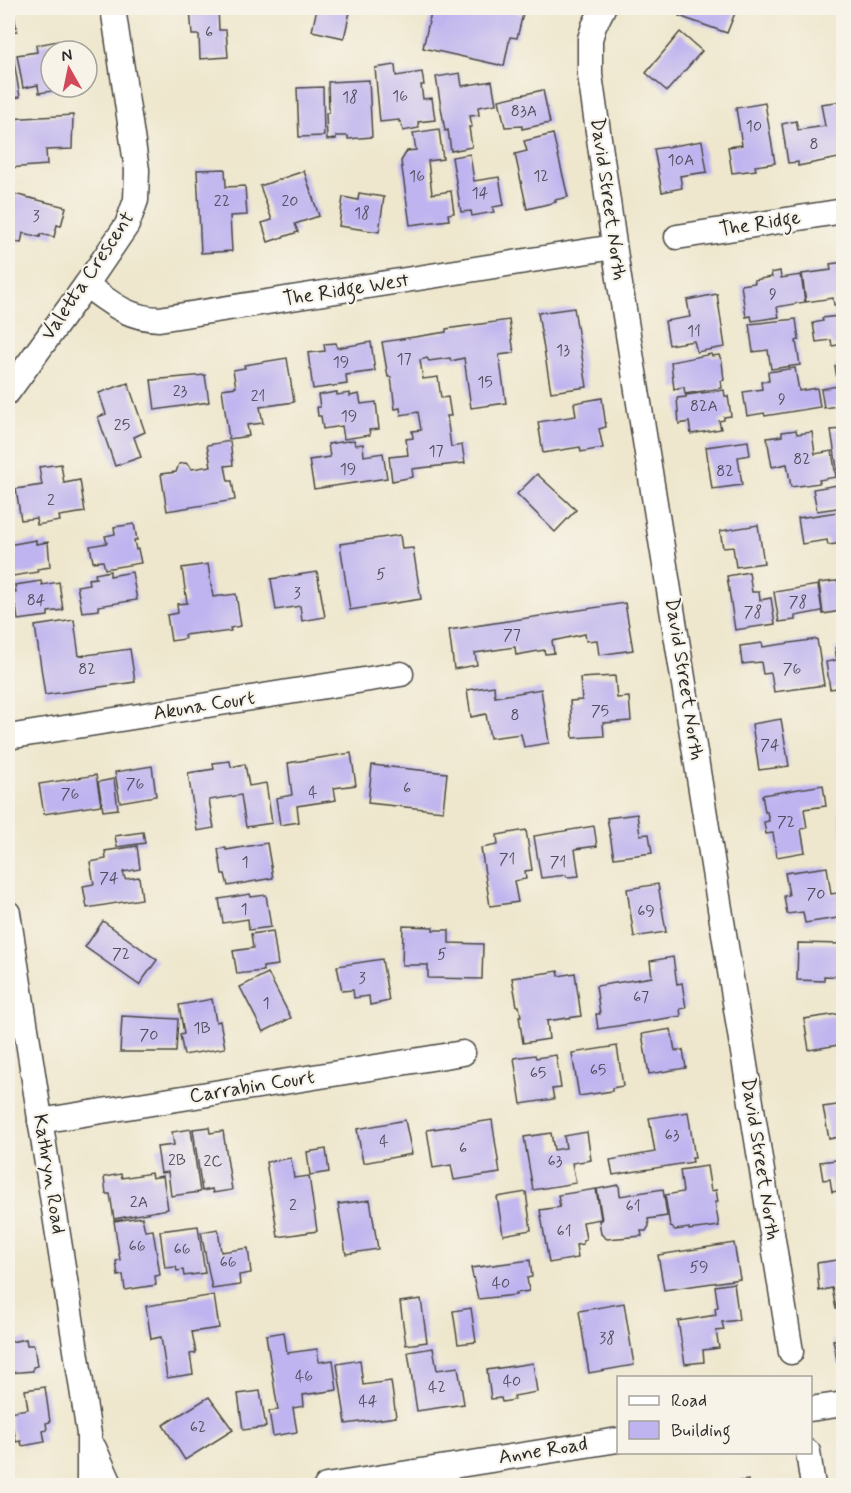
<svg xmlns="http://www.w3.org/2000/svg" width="851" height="1493" font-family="Mynerve,sans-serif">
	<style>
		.building { fill: #bfb4ef }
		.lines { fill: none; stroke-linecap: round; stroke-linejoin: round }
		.minor-casing { stroke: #484743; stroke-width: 27 }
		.minor { stroke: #fff; stroke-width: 24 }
		.labels { text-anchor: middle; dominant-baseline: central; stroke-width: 4.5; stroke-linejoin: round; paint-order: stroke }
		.number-label { font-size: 16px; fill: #504d5c }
		.street-label { font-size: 20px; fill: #2b2b2b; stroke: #f7f3e8 }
	</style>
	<rect width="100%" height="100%" fill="#f7f3e8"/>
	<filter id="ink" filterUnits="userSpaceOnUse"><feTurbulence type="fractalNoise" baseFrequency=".0167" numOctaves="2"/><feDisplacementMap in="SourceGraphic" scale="12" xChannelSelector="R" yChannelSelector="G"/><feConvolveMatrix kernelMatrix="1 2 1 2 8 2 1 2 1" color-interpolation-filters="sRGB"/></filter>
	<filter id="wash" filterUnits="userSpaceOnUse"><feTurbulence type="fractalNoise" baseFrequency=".008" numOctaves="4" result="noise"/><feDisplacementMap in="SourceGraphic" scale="24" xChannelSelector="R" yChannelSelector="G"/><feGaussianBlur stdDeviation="1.35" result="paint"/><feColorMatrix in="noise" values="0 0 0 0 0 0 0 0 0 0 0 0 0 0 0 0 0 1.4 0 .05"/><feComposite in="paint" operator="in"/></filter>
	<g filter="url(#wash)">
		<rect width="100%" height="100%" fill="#eee7cd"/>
		<g id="blocks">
			<g class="building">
				<path d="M8,8h13l-8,2 4,21 -9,2z"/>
				<path d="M190,8h28l1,22h7l2,27 -28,2 -1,-24h-7z"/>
				<path d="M317,8h34l-7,30 -32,-7z"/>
				<path d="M432,8h48l16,3 1,-3 26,6 -6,24 -7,-1 -6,29 -81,-18z"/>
				<path d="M682,8h55l-10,25 -48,-17z"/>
				<path d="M680,32l22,19 -35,40 -21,-18z"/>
				<path d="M58,41l2,10h-9v36h14v2l-26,4 -1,-8 -15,3 -6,-33 20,-3 -1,-7z"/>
				<path d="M13,56l7,41 -12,2v-42z"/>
				<path d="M395,65l1,11 26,-4 2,13h-3l2,14 9,-1 3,22 -17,2 1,6 -16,3 -2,-9h-2v-2l-19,2 -5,-54z"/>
				<path d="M460,73l2,13 30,-5 4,23 -18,3 1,8 -9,1 2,11h-3l3,20 -21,4 -3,-21 -3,1 -9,-54z"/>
				<path d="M369,80l3,57 -24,2v-3h-12v3l-9,1 -1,-27h3l-1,-31z"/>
				<path d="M323,87l1,49 -25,1 -2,-49z"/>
				<path d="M543,90l7,33 -28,6v-3l-17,1 -6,-27z"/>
				<path d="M844,101v56l-46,9v-4l-10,1 -6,-39 14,-3 2,9 27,-4 -4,-22z"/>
				<path d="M765,103l10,60 -20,3 1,4 -24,3 -4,-26 14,-2 -6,-37z"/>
				<path d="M73,115l-1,34 -26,1 1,15 -39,3v-49z"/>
				<path d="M439,129l4,30 -15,2 4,33 19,-3 3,22 -6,1 1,6 -39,5 -9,-64 6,-10 9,-1 -3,-17z"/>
				<path d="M553,134l15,63 -13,3 1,2 -29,7 -12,-55 12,-3 -3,-10z"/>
				<path d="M702,141l5,31 -27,4 2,12 -20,4 -8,-43z"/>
				<path d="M470,154l4,27 25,-4 5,28 -11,2 1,5 -22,4 -1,-5 -10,1 -9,-55z"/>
				<path d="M225,169l1,18 19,-1 2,29 -17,1 2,35 -31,2 -4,-83z"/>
				<path d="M304,171l15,45 -24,8 3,8 -30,10 -6,-19 10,-3 -12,-34z"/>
				<path d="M10,193l56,14 -5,19 -4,-1 -3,12 -13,-3 -1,3 -17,-4 -2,10 -13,-3v-36z"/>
				<path d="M359,193l25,4 -5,35 -40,-6 4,-29 15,3z"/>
				<path d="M844,262v42l-10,1 -1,-7 -27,4 -4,-28 29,-4 -1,-6z"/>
				<path d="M780,271l1,7 20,-3 4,27 -28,5 2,10 -27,4 -1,-5 -5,1 -5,-32 14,-2 -1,-3 18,-3 -1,-4z"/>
				<path d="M717,294l8,53 -28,5 -3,-11 -25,4 -4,-24 25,-4 -3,-17z"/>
				<path d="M844,307v37l-12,2 -1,-6 -15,2 -3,-19 10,-2 -1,-3 16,-2 -2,-8z"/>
				<path d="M574,308l13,79 -36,5 -13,-79z"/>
				<path d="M796,319l3,21 -3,1 4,24 -29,4 -3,-19 -15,2 -4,-28z"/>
				<path d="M509,320l5,33 -15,2 7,48 -35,5 -7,-50 -13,3 -1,-3 -21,3 -2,-3 -7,2 3,19 15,-2 3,21 7,-1 3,19h-4l4,31 11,-2 3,18 -53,6 1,8 -21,4 -3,-24 19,-2 -2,-16 7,-1 -1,-7 9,-1 -3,-18 -17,3 -1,-7 -5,1 -4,-32h-3l-6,-35 64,-10v-3z"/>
				<path d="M371,342l4,29 -29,4 1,9 -34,5 -5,-36 17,-2 -1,-7 12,-1 1,5z"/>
				<path d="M711,354l1,2 7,-1 3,7 2,18 -3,1 1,7 -37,6 -1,-7 -10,2 -3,-27z"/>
				<path d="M287,358l7,44 -34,5 3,16 -16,2 2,11 -20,3 -7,-50 14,-2 -3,-17 12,-2 -1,-3z"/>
				<path d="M844,364v41l-20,3 -3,-19 17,-3 -3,-20z"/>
				<path d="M795,368l4,23 18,-3 3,19 -55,9 -1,-3 -17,3 -4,-24 19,-3 -1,-7 8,-1 -1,-9z"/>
				<path d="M205,375l4,27 -54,8 -4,-30z"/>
				<path d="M128,383l17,49 -11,5 7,20 -26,9 -17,-49 8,-3 -7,-21z"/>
				<path d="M724,390l1,6h3l3,20 -7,1v3l-5,1 2,8 -30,5 -2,-12 -10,2 -2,-26 9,-1v-2z"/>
				<path d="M337,392v3l13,-2v3l9,-2 2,10 15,-2 3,27 -10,1 1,5 -26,4 -2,-13 -19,3 -2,-13h-3l-1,-9h3l-2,-12z"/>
				<path d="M602,398l4,29 -7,2 4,19 -22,4 -1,-5 -37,6 -5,-31 38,-6 -2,-13z"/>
				<path d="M844,410v70l-5,1 -8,-51 11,-1 -3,-18z"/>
				<path d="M796,430l1,4 15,-2 3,22 17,-3 4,26 -17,3 1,3 -29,4 -4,-23 -15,3 -5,-29 15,-2v-4z"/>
				<path d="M354,440l1,5 8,-1 1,12 19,-3 4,25 -73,11 -5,-29 21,-3 -2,-13z"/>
				<path d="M230,441l3,24 -8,1 3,15h4l3,19 -68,11 -6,-37 15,-2 3,-8 7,-1 6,6 19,-3 -4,-21z"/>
				<path d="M748,441l2,14 -12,2 4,28 -30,4 -6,-42z"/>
				<path d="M61,464l3,19 16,-3 5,32 -26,4 1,5 -23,4 -1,-7 -15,2 -5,-31 26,-4 -3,-18z"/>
				<path d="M537,474l39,36 -21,22 -38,-38z"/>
				<path d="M844,484v23l-27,4 -4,-22z"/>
				<path d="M844,511v32l-16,2 -1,-5 -25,4 -4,-26z"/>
				<path d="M134,524l3,16h-3l2,10 2,-1 3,14 -36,6 -2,-8 -10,1 -3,-16 17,-3 -2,-7 10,-2 -1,-7z"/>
				<path d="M758,525l6,38 -28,4 -3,-20 -10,1 -3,-17z"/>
				<path d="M400,535l2,14 11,-1 8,51 -71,11 -10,-66z"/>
				<path d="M36,540v4l12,-2 2,25 -13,2 1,3 -25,4 -1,-5 -4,1v-11l1,-1 -1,-15z"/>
				<path d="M208,564l5,33 23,-3 5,32 -11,2 1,3 -22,3v-2l-25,3 1,4 -14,2 -4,-26 11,-2 -1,-9 10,-1 -5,-35z"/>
				<path d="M110,571v5l22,-4 5,28 -39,6 1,4 -17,2 -5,-26 12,-2 -1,-5 8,-1 -1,-4z"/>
				<path d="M317,572l8,45 -23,4 -2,-15 -24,4 -5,-31z"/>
				<path d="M749,572l3,20h7l1,8 11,-2 4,26 -40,6 -8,-54z"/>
				<path d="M844,580v27h-4v4l-17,3 -4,-31z"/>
				<path d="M41,581l1,4 17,-3 4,28 -15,2v4l-30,4 -2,-14h-5l-1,-12 6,-1 -1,-8z"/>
				<path d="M818,585l4,26 -27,5v4l-16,2 -5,-30z"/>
				<path d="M625,603l8,47 -34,5 -2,-15 -11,1 -1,-7 -33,7 2,12 -9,1 -1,-4 -28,5 -1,-8 -40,6 2,12 -23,4 -5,-39z"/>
				<path d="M74,620l5,36 51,-7 5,33 -90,13 -10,-69z"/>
				<path d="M817,639l7,46 -50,7 -3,-19 -8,1 -2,-12 -19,2 -2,-18 22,-3 1,4z"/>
				<path d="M844,646v41l-14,2 -4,-27 11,-2 -2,-12z"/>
				<path d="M615,676l2,22 12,-1 2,24 -28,2 1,13 -31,2 -3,-37 12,-1 -2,-22z"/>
				<path d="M494,686l1,11 46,-8 8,54 -25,4 -3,-13 -31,4 -4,-24 -15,3 -4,-27z"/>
				<path d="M781,719l8,47 -30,4 -7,-46z"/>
				<path d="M351,753l5,32 -22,3 2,12 -39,6 2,16 -19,3 -4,-27 16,-3 -4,-32z"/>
				<path d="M230,761l1,6 14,-3 4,22 17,-3 6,40 -26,4 -5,-32 -32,5 5,28 -17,3 -9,-58 26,-4 -1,-6z"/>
				<path d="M372,765l75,8 -4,38 -75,-8z"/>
				<path d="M152,766l4,30 -36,6 -5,-30z"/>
				<path d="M96,775l5,30 -57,9 -5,-30z"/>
				<path d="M114,779l4,30 -15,2 -5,-29z"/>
				<path d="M823,785l3,21 -22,3 3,19 -6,1 4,23 -28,5 -4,-24 -7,1 -2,-12 5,-1 -2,-9h-2l-3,-17z"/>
				<path d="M844,813v21h-2l-3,-20z"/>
				<path d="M637,814l3,21 9,-1 3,19 -38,5 -7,-40z"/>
				<path d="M594,826l3,20 -22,3 4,27 -12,1 -1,-2 -25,3 -7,-42z"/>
				<path d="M526,830l6,40 -7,1 1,8 -12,2 4,21 -28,4 -9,-58 17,-3 -1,-10z"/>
				<path d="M143,832l2,11 -28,4 -2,-11z"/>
				<path d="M267,843l6,35 -45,8 -3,-12h-3l-4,-25 8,-1v2z"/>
				<path d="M137,846l3,23 -17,3 2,7 14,-2 3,22 -55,9 -4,-22 11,-2 -4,-22 16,-3 -1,-8z"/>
				<path d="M827,867l4,27 13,-2v25l-39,6 -2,-11 -16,2 -3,-18 5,-1 -4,-22z"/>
				<path d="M658,884l8,48 -32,5 -7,-48z"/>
				<path d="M250,894l1,3 15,-2 5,32 -22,3 -1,-11 -25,4 -4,-24z"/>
				<path d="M103,921l54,39 -18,25 -54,-38z"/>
				<path d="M403,926l30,1v3h16v13l34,1 -1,35 -54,-1v-13h-26z"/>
				<path d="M273,931l5,34 -15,2v4l-26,3 -4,-23 20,-3 -2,-14z"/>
				<path d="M798,943l46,1v33l-20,-1v5l-27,-1z"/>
				<path d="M673,957l4,27 5,-1 4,25 -6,1 1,7 -83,13 -2,-15h4l-4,-28 56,-9 -2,-16z"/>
				<path d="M382,959l7,42 -19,4 -1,-9 -15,2 -1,-8 -11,1 -5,-25z"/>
				<path d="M558,971l1,5 16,-3 6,43 -34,5 2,18 -26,4 -4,-27h2l-2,-10h-2l-5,-28z"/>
				<path d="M268,973l23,45 -28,14 -23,-45z"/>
				<path d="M212,999l4,23 4,-1 5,27 -41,7 -4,-20 4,-1 -5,-29z"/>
				<path d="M844,1013v31l-35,6 -5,-31z"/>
				<path d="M122,1016l56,3 -2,33h-56z"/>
				<path d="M671,1029l4,22 8,-1 3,18 -37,6 -7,-40z"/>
				<path d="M617,1046l6,40 -11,2v3l-33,5 -7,-43z"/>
				<path d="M535,1055l1,3 20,-3 5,33 -9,1 2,10 -33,5 -7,-46z"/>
				<path d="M844,1104v32l-15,3 -6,-32z"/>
				<path d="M688,1112l7,46h-3l1,4 -80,13 -3,-15 45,-8 -6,-34z"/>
				<path d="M405,1120l7,34 -49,9 -6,-34z"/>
				<path d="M492,1120l8,53 -46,7 -3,-15 -18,3 -6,-38z"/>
				<path d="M209,1127l1,6 13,-2 9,59 -19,3 -1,-4 -10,2 -9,-62z"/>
				<path d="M191,1129l9,63 -29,4 -3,-24 -7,1 -4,-26 17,-2 -2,-13z"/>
				<path d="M587,1132l4,28 -19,3 4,20 -43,7 -9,-53 27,-4 3,17 12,-2 -2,-12z"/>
				<path d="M326,1149l3,23 -19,3 -3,-23z"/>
				<path d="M291,1158l3,20 15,-2 8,55 -39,6 -12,-75z"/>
				<path d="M844,1159v31l-12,2 -2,-13 -7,1 -3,-18z"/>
				<path d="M707,1166l4,25 5,-1 2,12h-3l4,24 -30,4v-2l-14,2 -5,-4 -5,-31 18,-3 -3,-22z"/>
				<path d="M151,1173l1,5 11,-2 5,33 -54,10 -4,-25h-4l-2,-17 17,-3 1,4z"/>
				<path d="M619,1185l1,11 43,-7 4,27 -19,3 1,7 -3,5h-5l1,5 -35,3 -6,-5 -2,-14h3l-5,-31z"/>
				<path d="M596,1189l5,30 -18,3 3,17 -3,1v4l-7,1 2,13 -29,5 -9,-53 20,-3 -2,-12z"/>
				<path d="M526,1192l5,38 -28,5 -6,-38z"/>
				<path d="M370,1200l8,49 -32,5 -8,-50z"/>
				<path d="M142,1217l3,14 8,-1 7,45 -5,1 1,9 -31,5 -2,-15 -5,1 -2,-15 4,-1 -6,-39z"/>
				<path d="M198,1226l7,47 -21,3 -1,-6 -6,1 -1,-4 -11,1 -5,-37z"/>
				<path d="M218,1229l3,23 27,-4 3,25 -12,2 1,10 -28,4 -11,-57z"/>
				<path d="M734,1243l6,36 -76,11 -6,-35z"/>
				<path d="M844,1259v49l-8,1 -4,-21 -13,3 -2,-28z"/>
				<path d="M530,1260l2,17 -5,1 2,13 -13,2v2l-38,4 -7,-31z"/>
				<path d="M734,1283l5,37 -17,2 2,8 -8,1 3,17 -16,2 1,12 -19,2 -7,-43 38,-6 -1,-7 3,-1 -3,-21z"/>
				<path d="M214,1295l5,33 -27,4 4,21 -6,1 3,20 -26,4 -6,-41 -10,2 -5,-33z"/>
				<path d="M421,1299l6,43 -21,3 -6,-43z"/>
				<path d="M624,1303l10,62 -45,8 -10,-62z"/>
				<path d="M471,1308l5,34 -18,2 -5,-33z"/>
				<path d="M844,1316v48l-6,1 -5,-25 9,-1 -4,-22z"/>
				<path d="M284,1332l3,21 30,-4 2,13 14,-2 4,30 -34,5 1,11 -11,2 4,24 -24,4 -4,-25 9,-1 -12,-75z"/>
				<path d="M8,1336h2v6l16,-3 1,6h7l3,21 -4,1v4l-25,2z"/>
				<path d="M433,1348l4,22 21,-3 6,37 -47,7 -9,-59z"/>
				<path d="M360,1360l3,25 28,-4 5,36 -50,7 -9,-60z"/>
				<path d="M533,1363l4,29 -23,4 1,4 -13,2 -1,-4 -10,1 -4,-29z"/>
				<path d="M45,1387l5,35 -4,1 1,7 -4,1 2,11 -23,4 -1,-5 -5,1 -2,-11h-2l-3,-19 19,-3 -3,-19z"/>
				<path d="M260,1391l6,36 -23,3 -5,-36z"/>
				<path d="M209,1397l24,33 -48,30 -22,-35z"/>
				<path d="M748,1480l1,6h-29v-2z"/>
			</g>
		</g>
	</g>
	<g filter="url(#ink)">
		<use href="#blocks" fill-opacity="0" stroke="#484743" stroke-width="1.5"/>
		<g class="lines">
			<defs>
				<g id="minor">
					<path d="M603,8l-9,18 -4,13v36l28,197 173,1080"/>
					<path d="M677,237l167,-26"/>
					<path d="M86,285c25,18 41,33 73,34l455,-72"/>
					<path d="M8,392l78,-107 41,-60 9,-25 1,-30 -24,-162"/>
					<path d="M8,737l393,-63"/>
					<path d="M8,913l81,521v52"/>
					<path d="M40,1121l423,-68"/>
					<path d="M810,1409l34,-5"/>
					<path d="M94,1448l17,38"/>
					<path d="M808,1452l5,34"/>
					<path d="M326,1486l292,-46"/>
				</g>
			</defs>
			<use href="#minor" class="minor-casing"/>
			<use href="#minor" class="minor"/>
		</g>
	</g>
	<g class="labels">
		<g class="number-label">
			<text x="209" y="32">6</text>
			<text x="400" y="96">16</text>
			<text x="350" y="97">18</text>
			<text x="524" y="111">83A</text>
			<text x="754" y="126">10</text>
			<text x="814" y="144">8</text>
			<text x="681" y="160">10A</text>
			<text x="417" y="176">16</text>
			<text x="541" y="176">12</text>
			<text x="480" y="193">14</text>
			<text x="222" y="201">22</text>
			<text x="290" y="201">20</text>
			<text x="362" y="213">18</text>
			<text x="36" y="216">3</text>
			<text x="773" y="294">9</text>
			<text x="694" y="331">11</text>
			<text x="563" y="350">13</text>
			<text x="404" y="359">17</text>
			<text x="341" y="362">19</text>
			<text x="485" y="382">15</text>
			<text x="180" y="391">23</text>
			<text x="258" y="396">21</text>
			<text x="782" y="399">9</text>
			<text x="704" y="406">82A</text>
			<text x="349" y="416">19</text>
			<text x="122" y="425">25</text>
			<text x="436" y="451">17</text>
			<text x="802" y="459">82</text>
			<text x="348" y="469">19</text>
			<text x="725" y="471">82</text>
			<text x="51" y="500">2</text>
			<text x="381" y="574">5</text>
			<text x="297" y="593">3</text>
			<text x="36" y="600">84</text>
			<text x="798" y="602">78</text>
			<text x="753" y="612">78</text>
			<text x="512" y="635">77</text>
			<text x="87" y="669">82</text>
			<text x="792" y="669">76</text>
			<text x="600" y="711">75</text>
			<text x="515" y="715">8</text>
			<text x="770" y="745">74</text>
			<text x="135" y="784">76</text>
			<text x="407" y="788">6</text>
			<text x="313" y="792">4</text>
			<text x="70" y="794">76</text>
			<text x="786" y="822">72</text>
			<text x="507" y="859">71</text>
			<text x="245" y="862">1</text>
			<text x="558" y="862">71</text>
			<text x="109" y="878">74</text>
			<text x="816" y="894">70</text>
			<text x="244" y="909">1</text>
			<text x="646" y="911">69</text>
			<text x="121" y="954">72</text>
			<text x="442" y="954">5</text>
			<text x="362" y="978">3</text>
			<text x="641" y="997">67</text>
			<text x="266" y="1003">1</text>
			<text x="202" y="1028">1B</text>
			<text x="149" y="1035">70</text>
			<text x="598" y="1070">65</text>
			<text x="538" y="1073">65</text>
			<text x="672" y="1135">63</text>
			<text x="384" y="1141">4</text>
			<text x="463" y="1148">6</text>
			<text x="177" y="1160">2B</text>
			<text x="213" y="1161">2C</text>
			<text x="555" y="1161">63</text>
			<text x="139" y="1202">2A</text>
			<text x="293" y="1205">2</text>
			<text x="633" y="1206">61</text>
			<text x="564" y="1231">61</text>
			<text x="137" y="1246">66</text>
			<text x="182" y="1249">66</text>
			<text x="228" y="1262">66</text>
			<text x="699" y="1267">59</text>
			<text x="501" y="1283">40</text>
			<text x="607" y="1338">38</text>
			<text x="304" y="1376">46</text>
			<text x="512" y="1381">40</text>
			<text x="437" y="1387">42</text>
			<text x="368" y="1401">44</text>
			<text x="198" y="1427">62</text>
		</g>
		<g class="street-label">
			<text transform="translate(608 199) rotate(82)">David Street North</text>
			<text transform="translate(760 224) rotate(-9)">The Ridge</text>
			<text transform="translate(88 276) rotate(-56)">Valetta Crescent</text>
			<text transform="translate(346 290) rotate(-9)">The Ridge West</text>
			<text transform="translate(684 679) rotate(81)">David Street North</text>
			<text transform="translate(204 706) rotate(-9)">Akuna Court</text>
			<text transform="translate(252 1087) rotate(-9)">Carrabin Court</text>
			<text transform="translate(760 1159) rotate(81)">David Street North</text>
			<text transform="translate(49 1174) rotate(81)">Kathryn Road</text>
			<text transform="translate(543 1451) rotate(-9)">Anne Road</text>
		</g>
	</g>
	<rect width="851" height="1493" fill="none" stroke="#f7f3e8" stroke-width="30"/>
	<rect x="617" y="1376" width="195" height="78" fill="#f7f3e8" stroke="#a5a39c" stroke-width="1.5"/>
	<rect x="629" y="1396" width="30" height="9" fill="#ffffff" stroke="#a5a39c" stroke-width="1.5"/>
	<text x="671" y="1406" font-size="18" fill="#2b2b2b">Road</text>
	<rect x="629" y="1421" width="30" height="18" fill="#bfb4ef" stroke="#a5a39c" stroke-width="1.5"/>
	<text x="671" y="1436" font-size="18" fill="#2b2b2b">Building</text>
	<g transform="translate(69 69) rotate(351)"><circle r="28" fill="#f7f3e8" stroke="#a5a39c" stroke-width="1.5"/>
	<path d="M0-4.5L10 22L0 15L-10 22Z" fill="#d1495b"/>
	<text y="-9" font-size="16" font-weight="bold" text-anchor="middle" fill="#2b2b2b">N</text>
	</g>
</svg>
